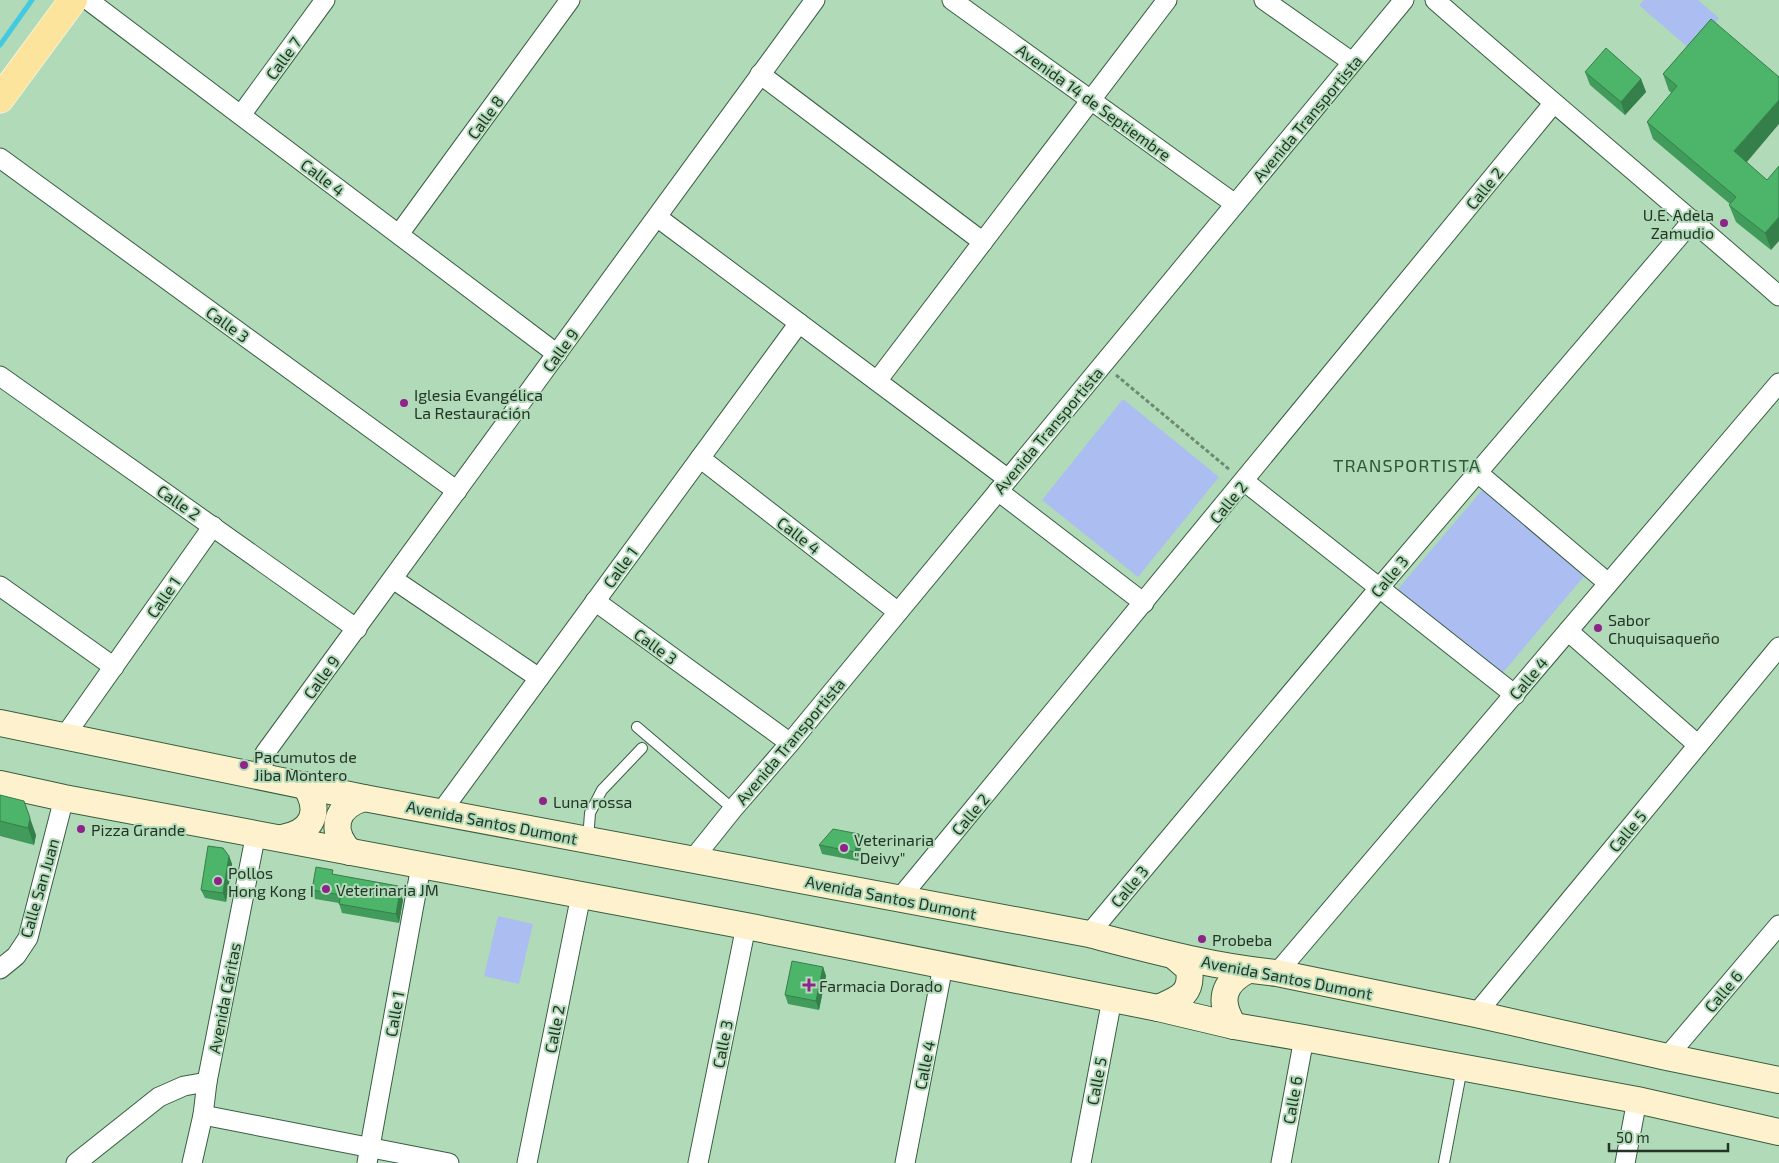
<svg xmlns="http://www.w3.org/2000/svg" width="1779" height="1163" font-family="'Exo 2',sans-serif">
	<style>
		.green { fill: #abbdf1 }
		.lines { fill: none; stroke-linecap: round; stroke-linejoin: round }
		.stream { stroke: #44cae0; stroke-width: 5 }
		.service-casing { stroke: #385e41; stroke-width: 12 }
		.minor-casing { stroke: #385e41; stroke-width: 21 }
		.secondary-casing { stroke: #385e41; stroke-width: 28 }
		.primary-casing { stroke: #fff; stroke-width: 29 }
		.path { stroke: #6c8971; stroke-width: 3; stroke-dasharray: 4 2.5; stroke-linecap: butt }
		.service { stroke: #fff; stroke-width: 10 }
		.minor { stroke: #fff; stroke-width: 19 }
		.secondary { stroke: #fef2ce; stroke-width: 26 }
		.primary { stroke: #fde49c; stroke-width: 28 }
		.wall { fill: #419c5b }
		.shaded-wall { fill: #357f4a }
		.building { fill: #4cb56a; stroke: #357f4a }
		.poi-dot { fill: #8e2489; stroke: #b1dbb8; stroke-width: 2 }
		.labels { text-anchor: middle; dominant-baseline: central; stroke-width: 4; stroke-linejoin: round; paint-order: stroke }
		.street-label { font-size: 16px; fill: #243527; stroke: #b1dbb8 }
		.poi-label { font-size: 16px; fill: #243527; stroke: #b1dbb8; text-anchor: start }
		.neighbourhood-label { font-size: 18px; letter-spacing: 1px; fill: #31573a; stroke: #b1dbb8 }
	</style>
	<rect width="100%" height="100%" fill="#b1dbb8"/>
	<g class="green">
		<path d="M1644,0h54l21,18 -28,32 -52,-45z"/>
		<path d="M1123,399l96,78 -81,100 -96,-77z"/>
		<path d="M1484,488l102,86 -86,102 -102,-87z"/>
		<path d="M498,916l35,8 -14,60 -35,-8z"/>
	</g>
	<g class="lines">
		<path class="stream" d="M0,45l32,-45"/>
		<defs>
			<g id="service">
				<path d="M637,727l96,82"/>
				<path d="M588,840l2,-27 12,-23 40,-42"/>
				<path d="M1444,1163l18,-95"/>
			</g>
			<g id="minor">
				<path d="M88,0l469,354"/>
				<path d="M952,0l283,204"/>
				<path d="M1264,0l88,62"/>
				<path d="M1435,0c114,100 230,196 344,296"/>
				<path d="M760,74l223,168"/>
				<path d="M241,115l84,-115"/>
				<path d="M0,158l457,333"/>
				<path d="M657,217l351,262"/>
				<path d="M399,234l171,-234"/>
				<path d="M0,376l357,253"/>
				<path d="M877,381l290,-381"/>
				<path d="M700,458l198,154"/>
				<path d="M1478,473l130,110"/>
				<path d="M1244,481l271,214"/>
				<path d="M998,491l146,112"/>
				<path d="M393,579l146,99"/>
				<path d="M0,586l114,81"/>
				<path d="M595,601l195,142"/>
				<path d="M1568,631l130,114"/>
				<path d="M64,737l149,-211"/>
				<path d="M261,777l4,-24 550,-753"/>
				<path d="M441,812l358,-489"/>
				<path d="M693,859l40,-50 57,-66 614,-743"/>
				<path d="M900,898l653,-794"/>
				<path d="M1089,934l291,-347 313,-367"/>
				<path d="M0,969l16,-13 12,-18 36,-140"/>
				<path d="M1277,973l502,-590"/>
				<path d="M1476,1014l303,-367"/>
				<path d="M1667,1057l112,-132"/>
				<path d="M203,1115l246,48"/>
				<path d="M76,1163l83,-66 25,-11 23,-4"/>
				<path d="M192,1163l11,-48 4,-33 49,-249"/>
				<path d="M367,1163l54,-297"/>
				<path d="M527,1163l54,-268"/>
				<path d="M698,1163l48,-237"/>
				<path d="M905,1163l38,-197"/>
				<path d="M1081,1163l31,-164"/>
				<path d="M1281,1163l23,-125"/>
				<path d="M1625,1163l12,-63"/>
			</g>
			<g id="secondary">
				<path d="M0,723l364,75 725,136c62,16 124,33 188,39l199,41 191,43 112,23"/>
				<path d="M0,784l64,14 682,128 412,82 76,18 70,12 333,62 142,32"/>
				<path d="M282,838c31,-6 40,-26 23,-53"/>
				<path d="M350,852c-21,-22 -15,-45 14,-54"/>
				<path d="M1158,1008c20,-9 35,-13 31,-39l-15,-13"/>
				<path d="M1234,1026c-16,-24 -12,-43 14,-56"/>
			</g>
			<path id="primary" d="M0,99l73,-99"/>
		</defs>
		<use href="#service" class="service-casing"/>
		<use href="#minor" class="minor-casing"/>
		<use href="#secondary" class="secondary-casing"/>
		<use href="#primary" class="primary-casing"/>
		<path class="path" d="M1116,375l114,95"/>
		<use href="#service" class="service"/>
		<use href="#minor" class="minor"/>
		<use href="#secondary" class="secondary"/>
		<use href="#primary" class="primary"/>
	</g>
	<g class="wall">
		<path d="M1711,19l35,143 25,88 -35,-28 -7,-17 1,-1 -77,-65 -6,-17 25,-29 -3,-2 -6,-17z"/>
		<path d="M1585,72l56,7 5,13 -21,23 -35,-30z"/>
		<path d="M0,795l36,40 -2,10 -34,-9z"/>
		<path d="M859,834l3,9 -4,18 -36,-7 -3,-9z"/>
		<path d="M229,856l3,8 -6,38 -21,-4 -4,-8z"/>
		<path d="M335,875l68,25 -4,23 -57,-10 -3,-10 -24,-4 -3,-9z"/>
		<path d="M823,967l3,9 -7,34 -31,-6 -3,-9z"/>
	</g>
	<g class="shaded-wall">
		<path d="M1641,79l5,13 -21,23 -4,-13z"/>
		<path d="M1779,100v24l-38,45 -7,-18z"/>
		<path d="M1779,217v24l-8,9 -6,-17z"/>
		<path d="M30,818l6,17 -2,10 -6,-17z"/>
		<path d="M859,834l3,9 -4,18 -3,-9z"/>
		<path d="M229,856l3,8 -6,38 -3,-9z"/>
		<path d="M400,891l3,9 -4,23 -3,-9z"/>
		<path d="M823,967l3,9 -7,34 -3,-9z"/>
	</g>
	<g class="building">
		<path d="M1711,19l68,58v23l-45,51 33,29 12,-14v51l-14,16 -36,-28 7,-8 -89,-75 30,-36 -14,-12z"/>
		<path d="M1606,48l35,31 -20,23 -36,-30z"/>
		<path d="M0,795l24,6 6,17 -2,10 -28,-7z"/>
		<path d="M833,829l26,5 -4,18 -36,-7z"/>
		<path d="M208,846l15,2 6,8 -6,37 -22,-3z"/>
		<path d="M316,867l17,3 -1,4 66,12 2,5 -4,23 -57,-10 2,-9 -29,-5z"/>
		<path d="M792,961l31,6 -7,34 -31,-6z"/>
	</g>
	<g class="poi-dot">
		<circle cx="1724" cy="223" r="5"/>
		<circle cx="404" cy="403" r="5"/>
		<circle cx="1598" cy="628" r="5"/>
		<circle cx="244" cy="765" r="5"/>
		<circle cx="543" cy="801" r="5"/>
		<circle cx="81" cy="829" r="5"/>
		<circle cx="844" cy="848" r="5"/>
		<circle cx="218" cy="881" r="5"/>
		<circle cx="326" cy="889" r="5"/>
		<circle cx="1202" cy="939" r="5"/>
		<path d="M806.5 977.5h5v5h5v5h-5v5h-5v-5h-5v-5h5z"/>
	</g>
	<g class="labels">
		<g class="street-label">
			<text transform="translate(283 58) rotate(-54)">Calle 7</text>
			<text transform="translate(1094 102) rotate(36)">Avenida 14 de Septiembre</text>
			<text transform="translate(485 117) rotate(-54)">Calle 8</text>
			<text transform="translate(1307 118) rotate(-50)">Avenida Transportista</text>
			<text transform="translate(323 177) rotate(37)">Calle 4</text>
			<text transform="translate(1484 188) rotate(-51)">Calle 2</text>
			<text transform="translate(228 324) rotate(36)">Calle 3</text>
			<text transform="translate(560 350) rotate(-54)">Calle 9</text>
			<text transform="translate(1048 430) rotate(-50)">Avenida Transportista</text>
			<text transform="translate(179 502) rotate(35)">Calle 2</text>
			<text transform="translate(1228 502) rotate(-51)">Calle 2</text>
			<text transform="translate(799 535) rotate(38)">Calle 4</text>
			<text transform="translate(620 567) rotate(-54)">Calle 1</text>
			<text transform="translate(1389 576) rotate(-50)">Calle 3</text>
			<text transform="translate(163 597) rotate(-55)">Calle 1</text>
			<text transform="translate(656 646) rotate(36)">Calle 3</text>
			<text transform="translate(321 677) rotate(-54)">Calle 9</text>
			<text transform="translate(1528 678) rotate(-50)">Calle 4</text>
			<text transform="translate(790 741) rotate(-50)">Avenida Transportista</text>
			<text transform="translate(970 814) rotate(-50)">Calle 2</text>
			<text transform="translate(492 822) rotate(11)">Avenida Santos Dumont</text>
			<text transform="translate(1627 831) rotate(-50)">Calle 5</text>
			<text transform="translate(1129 886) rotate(-50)">Calle 3</text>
			<text transform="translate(39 888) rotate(-74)">Calle San Juan</text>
			<text transform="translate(891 897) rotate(11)">Avenida Santos Dumont</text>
			<text transform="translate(1287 977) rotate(11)">Avenida Santos Dumont</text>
			<text transform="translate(1723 991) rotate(-50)">Calle 6</text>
			<text transform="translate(224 998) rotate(-79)">Avenida Cáritas</text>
			<text transform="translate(394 1014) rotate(-80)">Calle 1</text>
			<text transform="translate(554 1029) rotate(-79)">Calle 2</text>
			<text transform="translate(722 1044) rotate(-79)">Calle 3</text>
			<text transform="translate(924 1065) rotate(-79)">Calle 4</text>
			<text transform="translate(1096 1081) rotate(-79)">Calle 5</text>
			<text transform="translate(1292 1100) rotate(-80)">Calle 6</text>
		</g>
		<g class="poi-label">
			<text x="1714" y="214" text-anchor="end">U.E. Adela<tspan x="1714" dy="18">Zamudio</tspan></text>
			<text x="414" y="394">Iglesia Evangélica<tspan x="414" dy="18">La Restauración</tspan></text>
			<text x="1608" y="619">Sabor<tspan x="1608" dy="18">Chuquisaqueño</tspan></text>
			<text x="254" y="756">Pacumutos de<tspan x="254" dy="18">Jiba Montero</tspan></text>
			<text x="553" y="801">Luna rossa</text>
			<text x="91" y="829">Pizza Grande</text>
			<text x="854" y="839">Veterinaria<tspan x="854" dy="18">"Deivy"</tspan></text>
			<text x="228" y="872">Pollos<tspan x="228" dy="18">Hong Kong I</tspan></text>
			<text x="336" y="889">Veterinaria JM</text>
			<text x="1212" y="939">Probeba</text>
			<text x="819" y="985">Farmacia Dorado</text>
		</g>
		<g class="neighbourhood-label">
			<text x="1407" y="465">TRANSPORTISTA</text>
		</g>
	</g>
	<path d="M1609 1143v8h119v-8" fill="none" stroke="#243527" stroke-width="2.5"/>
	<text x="1616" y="1143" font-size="15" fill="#243527" stroke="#b1dbb8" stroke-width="4" paint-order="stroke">50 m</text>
</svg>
